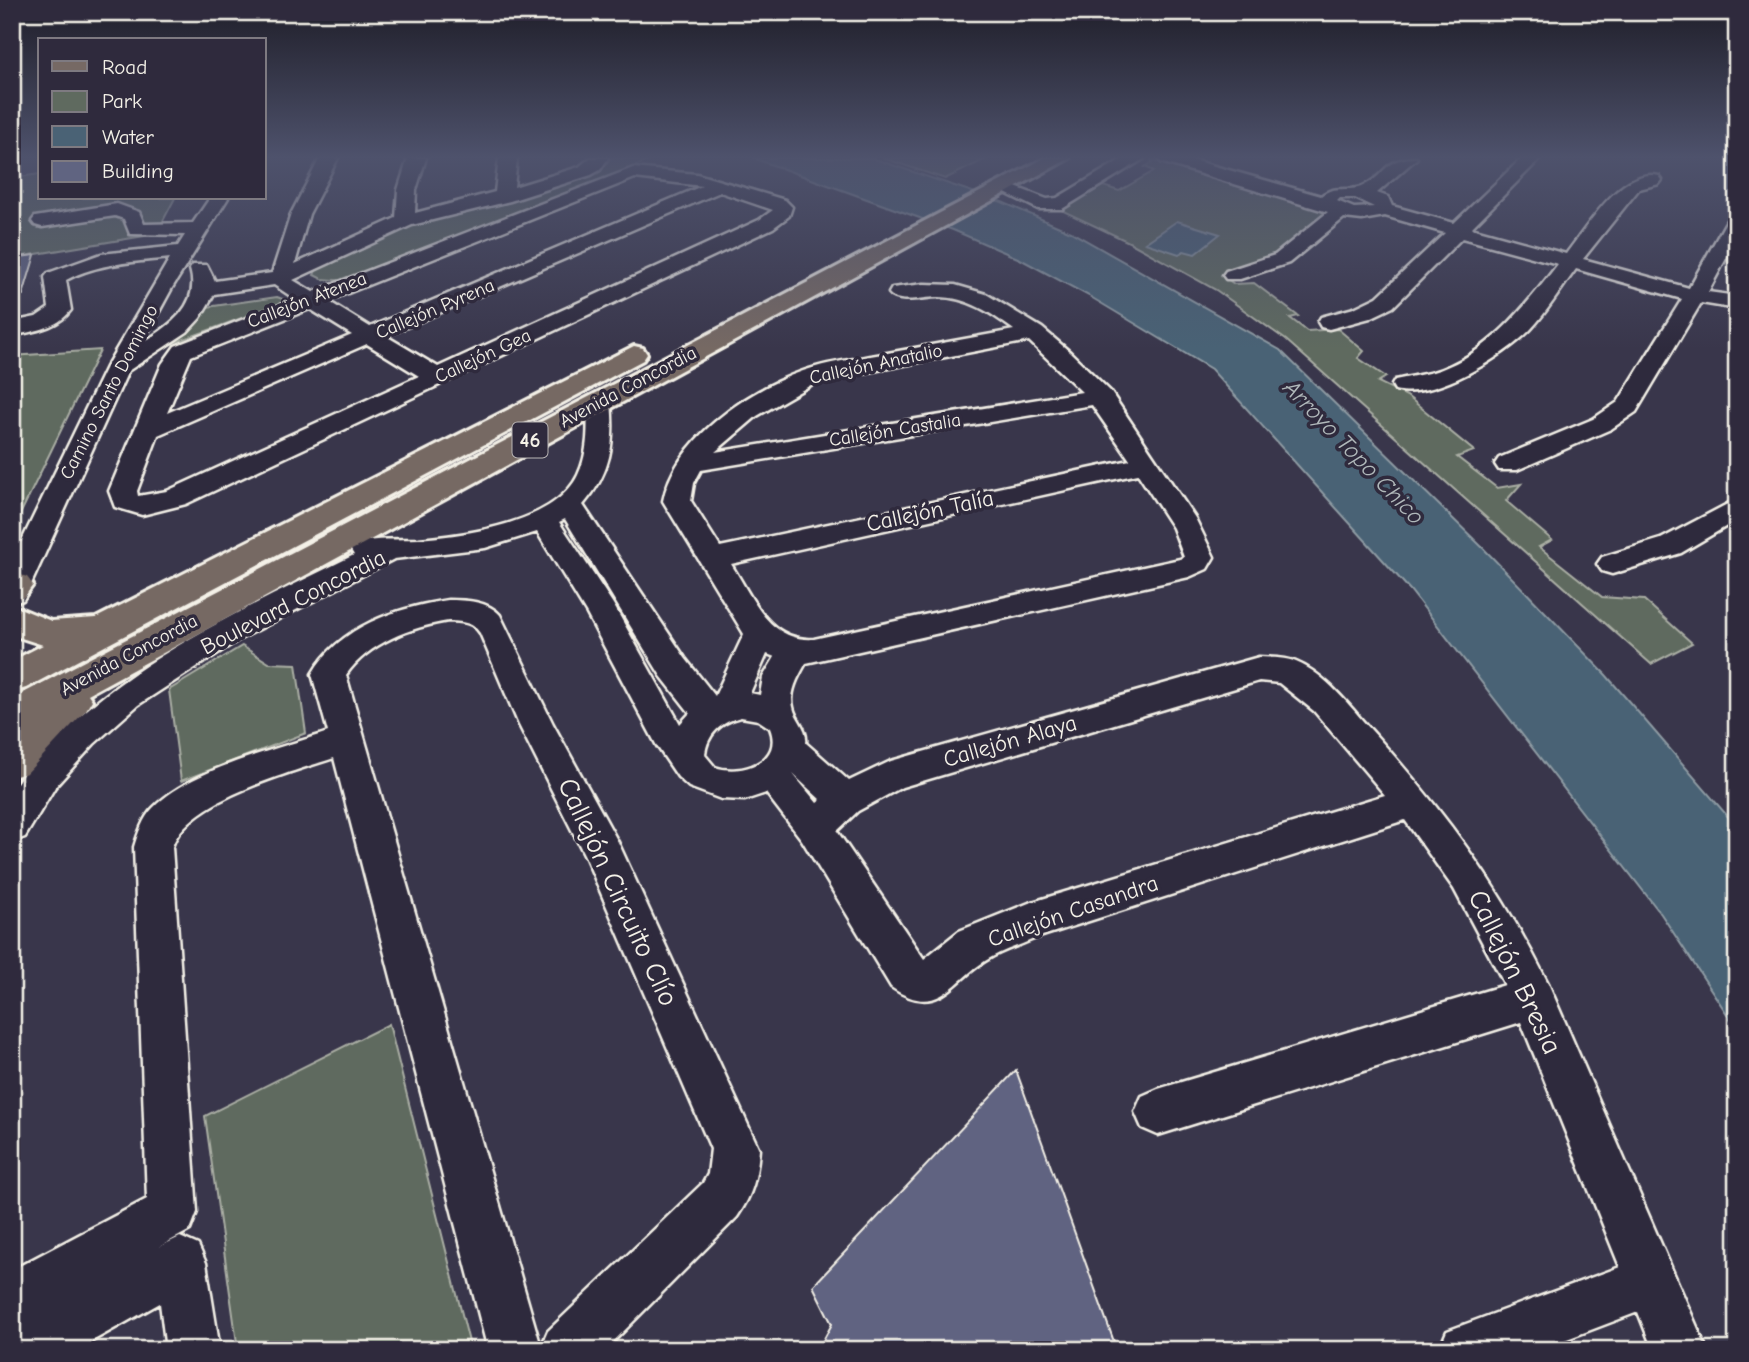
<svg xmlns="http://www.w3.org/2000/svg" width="1749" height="1362" font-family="'Comic Neue',sans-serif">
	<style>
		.green { fill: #5f6a5f; stroke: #aaaea4; stroke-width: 2 }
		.water { fill: #4a6275; stroke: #8e9ba3; stroke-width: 2 }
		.building { fill: #606481; stroke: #f4f1e8; stroke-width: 2 }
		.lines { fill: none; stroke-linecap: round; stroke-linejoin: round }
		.minor-casing { stroke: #f4f1e8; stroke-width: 5 }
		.major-casing { stroke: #f4f1e8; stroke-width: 6 }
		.minor { fill: #2f2a3d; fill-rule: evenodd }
		.major { fill: #766964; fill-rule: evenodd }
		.labels { text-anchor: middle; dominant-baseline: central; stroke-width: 7; stroke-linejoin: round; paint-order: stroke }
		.far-street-label { font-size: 19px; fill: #f4f1e8; stroke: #2f2a3d }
		.shield { fill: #2f2a3d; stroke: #b9b5b5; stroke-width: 2 }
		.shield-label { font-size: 21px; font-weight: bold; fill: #f4f1e8 }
		.street-label { font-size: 23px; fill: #f4f1e8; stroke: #2f2a3d }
		.water-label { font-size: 24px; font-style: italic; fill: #b0b8ba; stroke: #2f2a3d }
		.near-street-label { font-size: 28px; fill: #f4f1e8; stroke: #2f2a3d }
	</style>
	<rect width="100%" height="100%" fill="#39364b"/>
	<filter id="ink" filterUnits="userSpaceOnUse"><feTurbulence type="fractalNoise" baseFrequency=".0143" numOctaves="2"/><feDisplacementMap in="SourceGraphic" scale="14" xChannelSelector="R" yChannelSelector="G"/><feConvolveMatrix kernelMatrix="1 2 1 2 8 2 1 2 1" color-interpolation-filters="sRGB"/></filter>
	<g filter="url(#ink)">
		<g class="green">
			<path d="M606,158l47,1 -306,122 -25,-2 -8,-4 3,-7 78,-39 184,-52 24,-10z"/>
			<path d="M883,158h105l-43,21z"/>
			<path d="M1151,160l179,50 -2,5 -55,41 -50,20 11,8 20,-1 44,33 -8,2 17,13 31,-2 26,22 -6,7 28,19 -8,5 29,14 67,55 -17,6 40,31 24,-4 -15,17 46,39 -13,7 63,50 42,3 48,43 -41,21 -365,-324 -70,-50 -87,-48 -68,-32 42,-24 16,5 35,-20 -9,-4 7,-4z"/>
			<path d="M40,174v24h135l-19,36 -144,24v-80z"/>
			<path d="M277,297l11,4 -128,47 47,-41z"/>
			<path d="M100,350l-88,181v-175z"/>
			<path d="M242,646l27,17 27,1 10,69 -125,48 -12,-91z"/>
			<path d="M389,1024l82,326h-233l-33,-234z"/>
		</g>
		<g class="water">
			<path d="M753,158h119l130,44 69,30 209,118 204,199 122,126 131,152v202l-76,-115 -251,-324 -199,-221 -122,-73 -69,-37 -67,-29z"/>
			<path d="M1177,221l43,13 -25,20 -11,-3 -5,3 -34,-11z"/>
		</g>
		<g class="building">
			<path d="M35,255l-12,40 -11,2v-39z"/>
			<path d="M1016,1070l101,280h-299l14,-26 -19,-38z"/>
		</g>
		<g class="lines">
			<defs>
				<g id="minor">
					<path d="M320,158h18l-29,56 -14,50 101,-46 2,-28 10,-32h18l-10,32 -1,23 80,-21 4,-34h18l-3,29 65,-20 11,-9h18l-8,12 -9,5 -81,26 -98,24 -119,55 20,12 320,-124 64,6 88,26 7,7 -3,9 -16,12 -587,276 -44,11 -27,-8 -6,-16 53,-127 13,-18 120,-47 -21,-14 -60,9 -14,24 -13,14 -59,39 -101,222 -4,7 -11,3v-42l94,-194 64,-109c-36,4 -72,5 -104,22l5,30c-14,19 -38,21 -59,26v-14l24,-5 13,-9 -4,-31 3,-4 53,-19 77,-8 7,-11 -55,-1 -6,-15 -9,-3 -73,11 -7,-2 -3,-4 3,-4 82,-13 22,8 5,12 49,-1 17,-25h18l-56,90 -30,55c28,-17 59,-38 48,-74l3,-4h14l8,16 57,-8 19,-59zM635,178l67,8 -332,141 -42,-26zM720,192l53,18 -14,10 -321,147 -52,-31zM310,309l42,26 -185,78 24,-57zM367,344l52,32 -252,115 -29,5 -1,-5 21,-56z"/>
					<path d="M1124,158h21l-83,51h-24l-45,-22 9,-5 45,17 10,-1z"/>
					<path d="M1158,158h28l135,38c14,-12 28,-3 42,-10 25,-11 19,-28 54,-28l-40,35 11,4 4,9 62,17 68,-65h19l-70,70 95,26c21,-26 55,-87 93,-78l3,4 -3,4 -20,5 -56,70 106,29 38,-68 10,-6v24l-29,54 29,4v13l-36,-6 -65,109 -25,17 -94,41h-18l-4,-6 4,-6 94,-39 25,-17 64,-103 -106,-30c-15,20 -29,43 -46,61 -27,27 -95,70 -135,60l-3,-5 3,-5c13,-3 26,-5 38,-8 55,-17 91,-64 125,-108l-96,-26 -69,69 -23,11 -41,11 -8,-2 -3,-5 3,-5 33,-9 23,-11 68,-64 -60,-17 -23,4 -18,-2 -55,45 -49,16h-14l-3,-4 3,-4 49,-16 53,-43 -167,-50zM1340,198h15l19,9 -20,1 -17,-7z"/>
					<path d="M924,284l31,1 31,9 56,34 28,24 40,39 85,127 19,39 -7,12 -18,8 -383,86c-7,12 -17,29 -13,44 2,12 15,21 13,36l43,38 42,-20 368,-104c12,1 26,0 37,5 30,12 54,45 75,68 73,81 128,155 177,253l159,367h-54l-15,-38 -100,38h-99l8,-19 173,-64 -99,-245 -363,113 -16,-7 -7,-16 7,-16 16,-7 347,-104 -51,-96 -49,-69 -369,118c-15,7 -32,12 -46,20 -38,21 -50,63 -99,29l-89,-147 -36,-47 -21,7 -24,-1 -32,-12 -11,-10 -21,-31 -70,-132 -50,-82 -52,16 -91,11 -154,80 -102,66 -44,39 -39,43 -30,50 -13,5c0,-14 -4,-35 0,-48 5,-16 22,-32 32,-43 85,-92 201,-142 310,-196l-3,-5 5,-7c20,-5 42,-3 63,-4 47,-4 136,-16 159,-64 11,-23 10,-48 9,-73l3,-5h18l3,5c4,41 0,71 -28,103l102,153 30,38 29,-62 -81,-133c12,-61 83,-110 140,-130 25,-9 52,-12 79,-17 44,-8 88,-16 132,-24 -23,-17 -46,-33 -76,-33 -14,0 -40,8 -49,-4l3,-5zM1029,341l53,51 -367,60 42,-36 59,-34zM1092,405l38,55 -410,87 -29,-46 3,-18 7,-13zM1138,474l35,54 11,29 -4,2 -366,80c-46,3 -61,-41 -83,-75zM565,519l96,157 29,37 -10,11 -67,-120 -54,-82zM767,654l8,3 -12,20 -3,18 -10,-2zM1259,681l20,2 35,28 71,84 -356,108 -70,28 -35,28 -87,-128 21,-20 44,-24zM741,717l17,3 12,8c14,34 -30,48 -55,39l-10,-12c2,-21 16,-33 36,-38zM793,774l28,26 -4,3z"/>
					<path d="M1737,499v21l-56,33 -69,21 -10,-3 -5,-7 5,-7 59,-18z"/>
					<path d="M448,600c17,0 40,1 52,15l53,109 65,118 141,307c-2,27 -6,45 -22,68l-132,133h-117l-154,-592c-42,14 -148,42 -162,89l25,365 -7,18 -31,17 21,-10 18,8 8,18 14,87h-54l-6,-47 -84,47h-64v-24l10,-5 -10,4v-55l135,-71 -13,-352c4,-13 9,-29 19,-39 39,-40 123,-58 175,-76l-16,-58c28,-48 84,-66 136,-74zM448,621c13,1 24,0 32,12l39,92 67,133 125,291 -3,25 -5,9 -155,148 -7,16 -195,-672c22,-32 65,-48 102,-54z"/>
				</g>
				<g id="major">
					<path d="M1045,158h25l-982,536 4,6 -6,10 -59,63 -15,4v-42l4,-4 -4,1v-33z"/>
					<path d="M634,346l9,2 4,6 -4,6 -617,328 -14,4v-31l31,-16 -31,-10v-30l39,16 45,-3z"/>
					<path d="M15,573l12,4 6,8 -9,12 -12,4v-27z"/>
				</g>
			</defs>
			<use href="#minor" class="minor-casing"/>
			<use href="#major" class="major-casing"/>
			<use href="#minor" class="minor"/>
			<use href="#major" class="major"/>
		</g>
	</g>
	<linearGradient id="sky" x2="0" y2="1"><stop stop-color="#1f1e29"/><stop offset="0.45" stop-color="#4e526c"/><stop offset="1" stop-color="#4e526c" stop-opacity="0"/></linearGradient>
	<rect width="1749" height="349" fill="url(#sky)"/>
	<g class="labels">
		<g class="far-street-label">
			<text transform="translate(307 300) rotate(-21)">Callejón Atenea</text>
			<text transform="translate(435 309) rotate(-23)">Callejón Pyrena</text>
			<text transform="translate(483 356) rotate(-25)">Callejón Gea</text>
			<text transform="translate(876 364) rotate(-12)">Callejón Anatalio</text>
			<text transform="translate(628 387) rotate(-28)">Avenida Concordia</text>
			<text transform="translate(109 392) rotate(-63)">Camino Santo Domingo</text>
			<text transform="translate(895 430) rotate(-9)">Callejón Castalia</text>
			<text transform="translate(129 655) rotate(-28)">Avenida Concordia</text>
		</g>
		<rect class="shield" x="512.5" y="422.5" width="35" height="35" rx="5"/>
		<g class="shield-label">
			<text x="530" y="440">46</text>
		</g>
		<g class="street-label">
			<text transform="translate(930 511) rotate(-12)">Callejón Talía</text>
			<text transform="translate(293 602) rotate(-27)">Boulevard Concordia</text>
			<text transform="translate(1010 741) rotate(-16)">Callejón Alaya</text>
			<text transform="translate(1073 911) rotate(-19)">Callejón Casandra</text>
		</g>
		<g class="water-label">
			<text transform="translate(1354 452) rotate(46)">Arroyo Topo Chico</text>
		</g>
		<g class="near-street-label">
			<text transform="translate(618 892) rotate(65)">Callejón Circuito Clío</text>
			<text transform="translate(1515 972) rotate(64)">Callejón Bresia</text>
		</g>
	</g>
	<rect width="1749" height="1362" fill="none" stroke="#2f2a3d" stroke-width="42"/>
	<rect x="21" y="21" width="1707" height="1320" fill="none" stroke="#f4f1e8" stroke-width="2.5" filter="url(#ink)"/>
	<rect x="38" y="38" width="228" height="161" fill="#2f2a3d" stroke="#7e7a81" stroke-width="2"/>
	<rect x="52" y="61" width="35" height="10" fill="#766964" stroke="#7e7a81" stroke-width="2"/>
	<text x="102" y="74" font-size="21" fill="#f4f1e8">Road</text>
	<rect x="52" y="91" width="35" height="21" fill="#5f6a5f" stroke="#7e7a81" stroke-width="2"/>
	<text x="102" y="108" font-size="21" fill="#f4f1e8">Park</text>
	<rect x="52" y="126" width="35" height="21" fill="#4a6275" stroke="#7e7a81" stroke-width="2"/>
	<text x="102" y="144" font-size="21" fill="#f4f1e8">Water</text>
	<rect x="52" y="161" width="35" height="21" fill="#606481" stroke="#7e7a81" stroke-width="2"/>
	<text x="102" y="178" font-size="21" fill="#f4f1e8">Building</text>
</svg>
